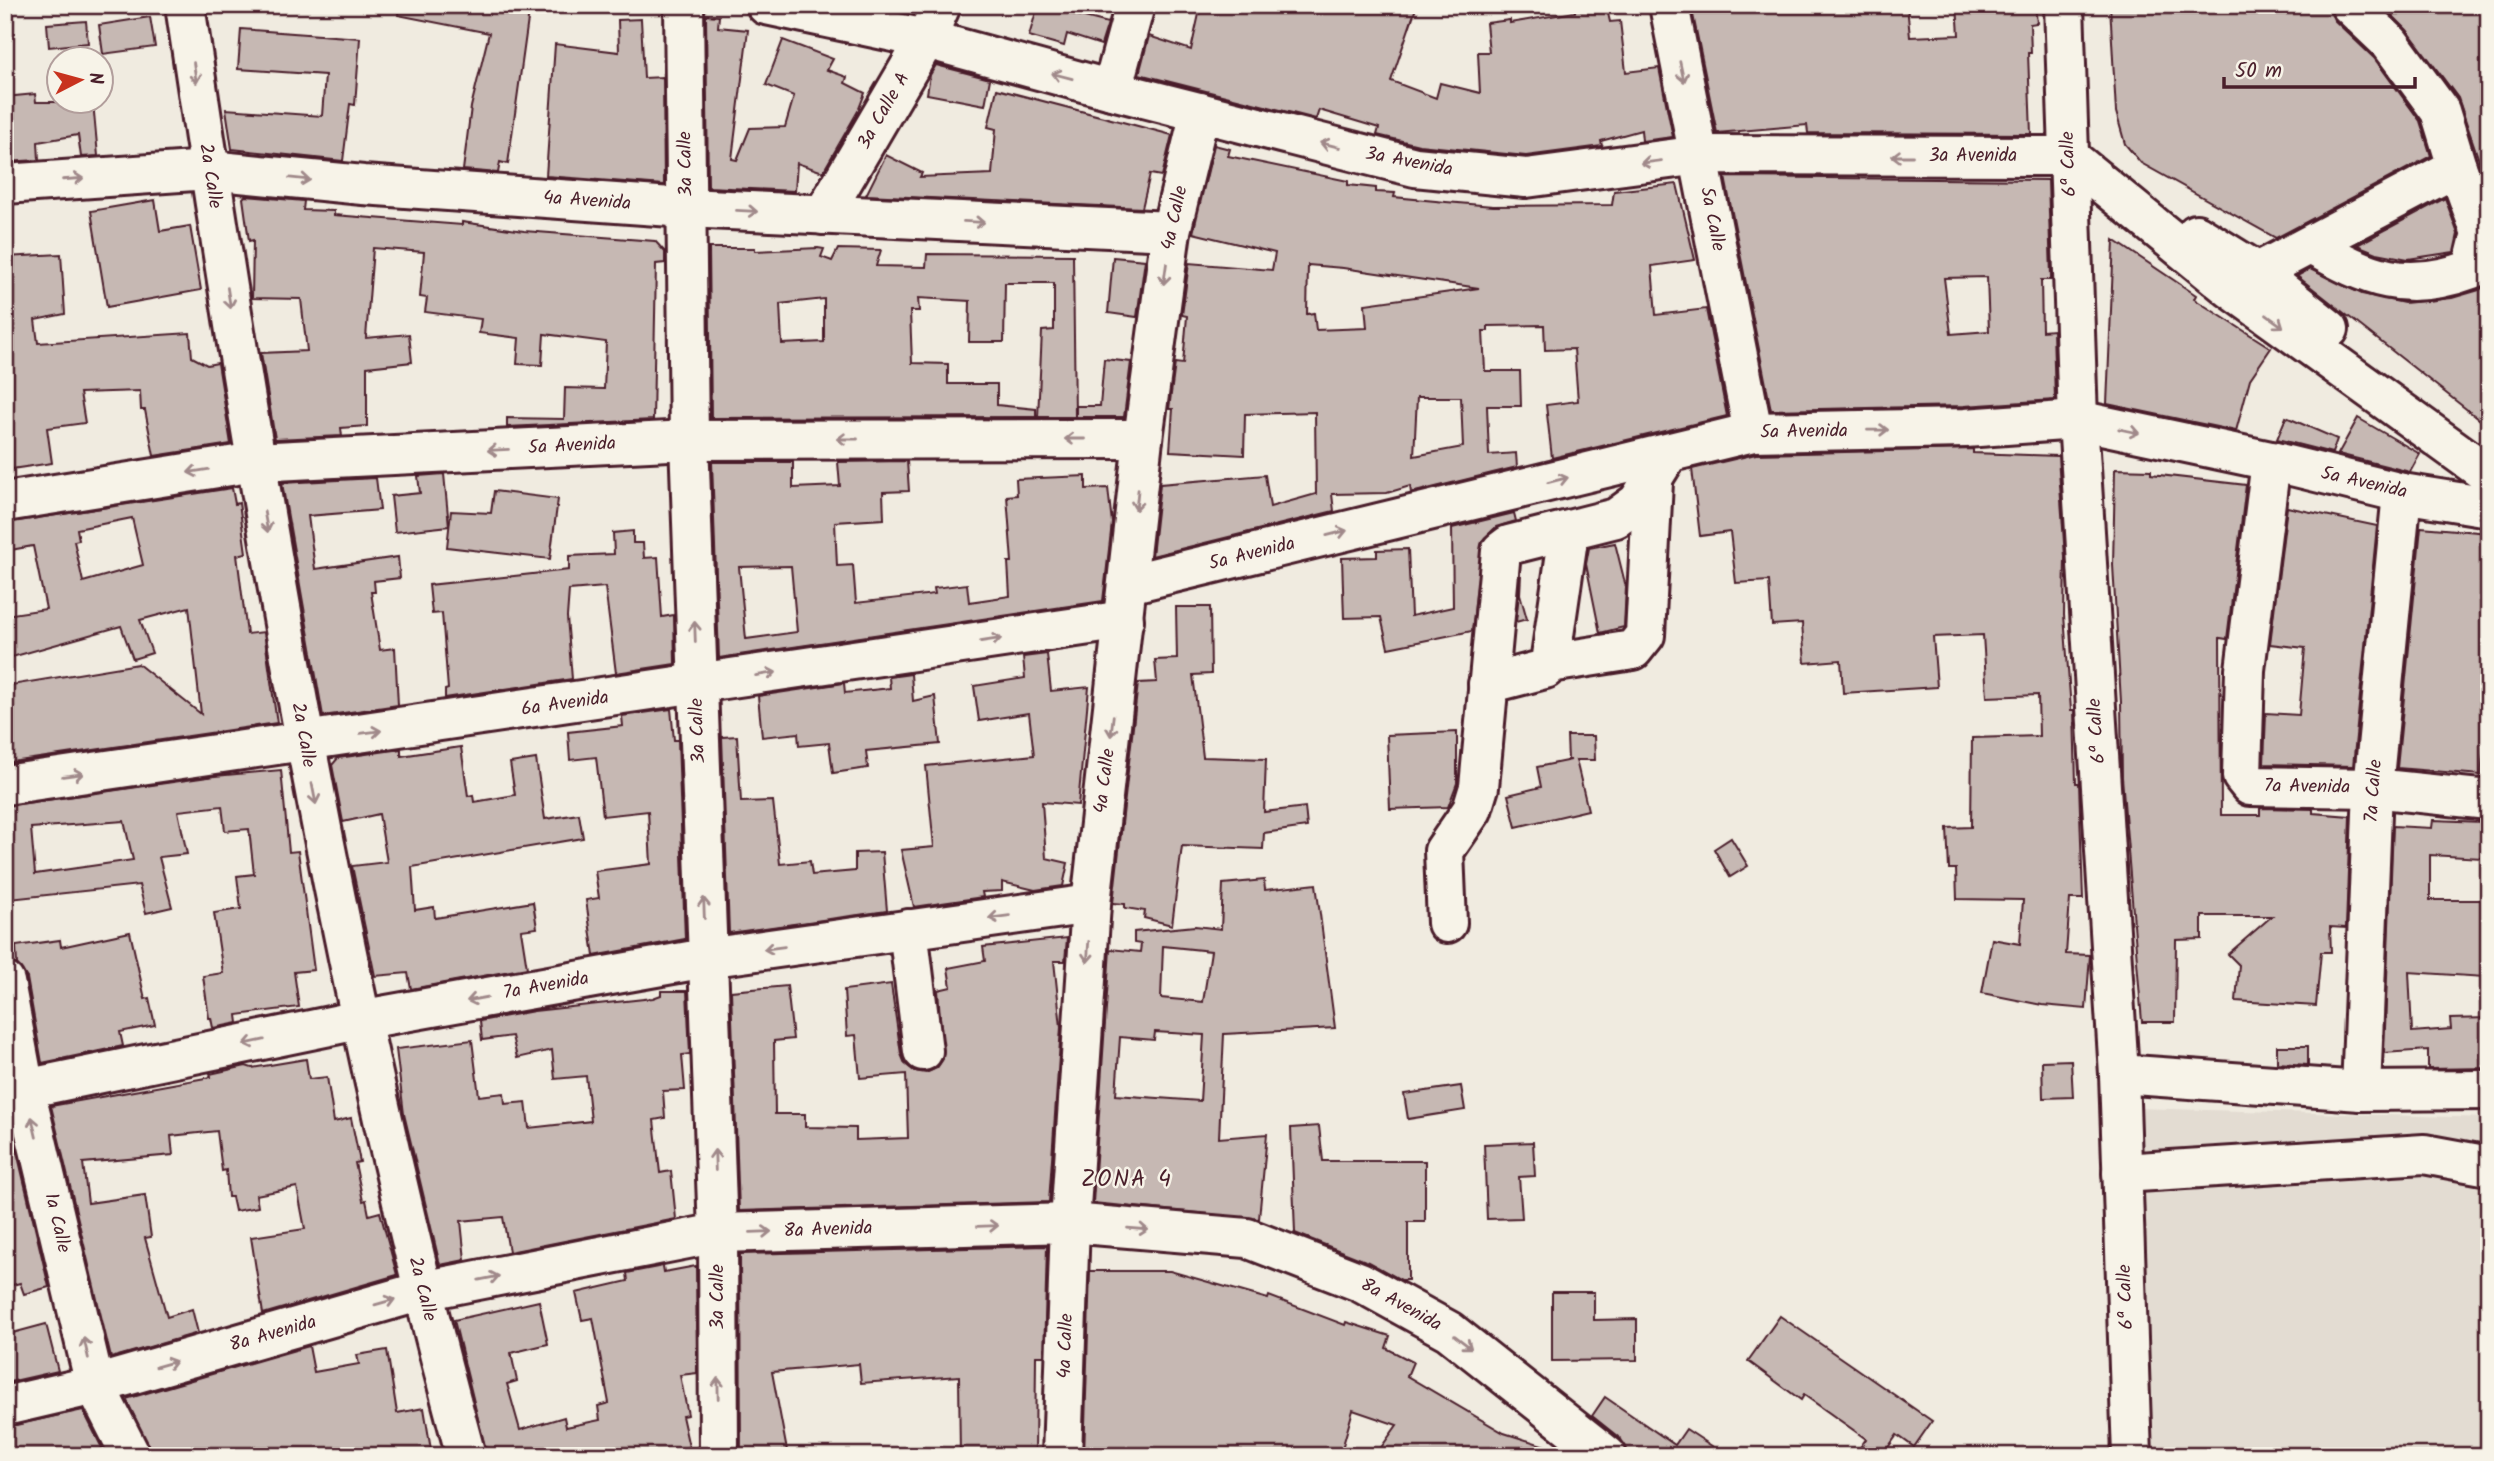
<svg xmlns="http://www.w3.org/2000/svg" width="2494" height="1461" font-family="Kalam,sans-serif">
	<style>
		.built { fill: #e3dcd2 }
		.building { fill: #c6b8b3; stroke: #4a1f2b; stroke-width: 2; fill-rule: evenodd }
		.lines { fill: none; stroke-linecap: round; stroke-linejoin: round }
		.minor-casing { stroke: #4a1f2b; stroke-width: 44 }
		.major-casing { stroke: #4a1f2b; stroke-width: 44 }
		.minor { stroke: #f7f3e8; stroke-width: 38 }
		.major { stroke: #f7f3e8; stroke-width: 38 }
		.oneway { stroke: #a0898a }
		.labels { text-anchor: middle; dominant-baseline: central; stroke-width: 5; stroke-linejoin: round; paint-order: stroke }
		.street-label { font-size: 19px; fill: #4a1f2b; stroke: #f7f3e8 }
		.quarter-label { font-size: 23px; letter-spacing: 2px; fill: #4a1f2b; stroke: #f7f3e8 }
	</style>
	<rect width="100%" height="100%" fill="#f0ebe0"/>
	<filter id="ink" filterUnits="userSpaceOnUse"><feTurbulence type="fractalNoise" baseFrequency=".0143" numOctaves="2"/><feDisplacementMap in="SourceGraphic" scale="14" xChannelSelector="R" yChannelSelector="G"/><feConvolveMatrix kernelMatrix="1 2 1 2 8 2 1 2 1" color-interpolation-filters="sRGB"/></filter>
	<g filter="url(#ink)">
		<path class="built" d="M2135,1108l354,10v338h-343z"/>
		<g class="building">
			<path d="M399,5h131l-22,159 -8,-2 -2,11 -35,-3 8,-63 18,-74 -91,-18z"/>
			<path d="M872,5h45l-4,9z"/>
			<path d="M1038,5l70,18 -7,22 -34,-11 -3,12 -35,-10z"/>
			<path d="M1201,5h216l-26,76 45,17 4,-15 40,10 -2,-41h11l-3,-29 24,-3v3l65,-11v-7h31l4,17 10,-1 6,51 33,-4 14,69 -31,4 -1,-11 -40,11 1,5 -76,10 -107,-11 -42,-10 2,-7 -60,-18 -3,9 -177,-45 10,-38 42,14z"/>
			<path d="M1691,5h216l3,32 49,-2 -2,-30h78l2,18 -7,1 1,29h-3l3,81 -223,-1 -1,-8 -90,8z"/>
			<path d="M2110,5h219l5,15 40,38 46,63 11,35 -155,82 -135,-75 -16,-19 -9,-32z"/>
			<path d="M2382,5h107v185l-31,-92 -51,-68z"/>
			<path d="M706,15l13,1 -1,11 30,3 -16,129 5,1 13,-32 35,-1 9,-31 -28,-11 17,-45 50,19 -6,11 20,7 -2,6 20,10 -7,18 -35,61 -26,-9 -2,28 -87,-4z"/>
			<path d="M150,17l5,30 -52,7 -4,-29z"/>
			<path d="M641,19l3,59 19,-1 1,108 -118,-9 9,-132 64,8 -1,-32z"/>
			<path d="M86,21l2,22 -39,4 -2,-23z"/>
			<path d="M241,29l119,9 -5,67 -5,-1 -7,57 -111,-12 -6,-40 96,7 3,-41 -87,-6z"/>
			<path d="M936,65l54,14 -5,26 -58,-11 3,-19z"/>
			<path d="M997,89l175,46 -10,41 -12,-2 -8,34 -276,-13 20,-40 36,18 -2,4 72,-3 4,-45 -8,-2z"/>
			<path d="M35,94l1,8h57l5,54 -17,1 -3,-22 -40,7 1,18 -34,2v-65z"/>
			<path d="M1214,145l16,4 -2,7 120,25v4l28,3v4l19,1 -1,4 52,5 47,4 119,-1 2,-14 63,-7 18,76 -43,6 4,49 50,-6 21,107 -175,42 -6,-53 32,-4 -4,-52 -29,1 -1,-25 -56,1v5h-5l2,40h35l1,35h-34l2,49 27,-2 1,14 -106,26 -1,-7 -23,7 -55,1 2,17 -182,45 8,-72 105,-9 5,32 46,-13 -1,-82 -70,2 -1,41 -74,-4 3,-42h-4l6,-46 8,1 4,-48 -5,-1 7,-52 83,7 3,-17 -82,-20zM1308,265l35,3 136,20 -114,16 2,24 -51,2 -2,-17 -7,1zM1417,397h44l2,50 -49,9z"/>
			<path d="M1725,177l323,3 3,96v4h-10l1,51 11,-1 2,70 -91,6 -193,4zM1987,277l2,54 -38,3 -7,-56z"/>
			<path d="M245,196l59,5 -1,9 31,1v4l128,10v-3l62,9 131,10 10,11v11l-9,1 -3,156 -146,7v-9l57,1 1,-31 39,1 2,-47 -62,-8 -2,31 -25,-1 2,-26 -40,-5 2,-14 -56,-7 2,-14 -7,-1 4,-45 -51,-4 -7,90 43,-4 3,28 -45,5v59l-26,2 1,8 -67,3 -14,-86 46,-2 -6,-52 -49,-1 1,-58 -4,1 -6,-43z"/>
			<path d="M2445,198l13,36 -4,18 -46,7 -31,-6 -20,-8z"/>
			<path d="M155,200l5,31 30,-5 11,64 -94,17 -16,-96z"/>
			<path d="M2114,240l82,55 -2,4 77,49 -21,31 -14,52 -129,-27z"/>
			<path d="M709,248h46v3l63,-3 6,1 -3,8 11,4 6,-12 43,1 -5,16 50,1 1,-13 146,1 2,162h-37l4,-86 12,-1v-47h-49l-1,59h-35l1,-41 -52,-3 1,13h-9l2,52 36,1v20h49v21l39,4v8l-325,1zM824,299v43l-42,2 -2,-40z"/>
			<path d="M61,254l4,60 -30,6 3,23 152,-10 2,24 15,8 11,-2 13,81 -77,12 -9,-46h-4l-1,-19 -60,2 5,30 -38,5 5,35 -47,7v-213z"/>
			<path d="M1113,257l32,3 -8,57 -29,-4z"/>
			<path d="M2310,269l52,25 42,9 48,-5 27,-8 10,-7v144l-192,-151z"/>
			<path d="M1104,359l27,3 -7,55h-48v-11h24z"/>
			<path d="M2286,417l51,22 -5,14 -55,-14z"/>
			<path d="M2358,418l62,36 -10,18 -72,-18z"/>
			<path d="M1973,449v4l85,3 7,101 -1,58 7,95h3l2,73h3l4,116h-13l-4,55 24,1 -4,54 -44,-4 -60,-12 10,-54 28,5 3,-44 -66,-1 -1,-30h-7l-2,-41 24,-1 1,-89 67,-2 -1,-41 -51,2 -4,-62 -50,2 4,50 -94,6 -2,-33 -36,3 -3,-40 -30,2 -3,-44 -33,2 -6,-51 -30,4 -8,-67 64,-15z"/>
			<path d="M907,461l2,30 -26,1 1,27 -49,3 2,44 16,-1 3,38 79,-9 -1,-6 33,-4 2,18 41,-6 -2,-34h4l-5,-66 10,-1 -1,-16 70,-3v13l22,-1 4,35 -9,78 -384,57 -7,-196h81v26l47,-2 -2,-24zM791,566l6,66 -51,7 -7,-72z"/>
			<path d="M2115,469l36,1v4l95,11 -19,154 -7,-1 1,177h39v-7l53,1v4l37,3 -4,112 -16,-1 1,25h-10l-5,54 -80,-5 3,-36 -11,-11 44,-38h-70v23l-26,1 -1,82h-33l-20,-245 -1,-75 -8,-137z"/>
			<path d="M444,474l5,52 -54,6 -4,-36 29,-3 -2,-17z"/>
			<path d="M376,478l4,32 -72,6 7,53 83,-12 2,21 -26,3 1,11h-4l9,58 15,-2 3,57 -75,11 -41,-233z"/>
			<path d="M232,488l3,16 4,-1 7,50 -9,2 10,79 17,-2 13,91 -272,40v-77l133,-22 63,50 -12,-107 -49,13 12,33 -19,6 -12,-33 -116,33v-44l41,-6 -13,-63 -28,5v-28zM132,518l11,47 -60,17 -9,-41 5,-1 -2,-11z"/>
			<path d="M494,491l64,8 -8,60 -103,-12 4,-36 40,2z"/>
			<path d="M2287,507l90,19 -24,240 -89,-2 2,-51 33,2 6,-67 -35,-4z"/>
			<path d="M1514,513l2,8 -20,6 -14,14 -10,90 -84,17 -7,-31 -37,1 -2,-60 35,-1v-7l31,-1 3,67 42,-9 -1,-79z"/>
			<path d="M2421,527l68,6v200h-4l-4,42 -84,-7z"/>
			<path d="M633,531v12h10l1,15 14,-1 4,60 12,-2 1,49 -59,9 -11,-86 -36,3 -2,27 5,62 -127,19v-8l3,-1 -6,-76 -10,1 -3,-29 140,-15v-14l45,-2 -1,-21z"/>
			<path d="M1615,543l11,44 -2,40 -24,6 -14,-69 3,-16z"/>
			<path d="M1521,575l-1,19 7,25 -11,3z"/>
			<path d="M1176,607h34l1,67 -18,1 10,82 63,2 -2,53 41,-5 2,20 -43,6 -1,16 -81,-3 -10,79 -28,-7 1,-7 -20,-3v-4l-12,-1 25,-220 19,-1 -2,-22 22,-1z"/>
			<path d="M1047,654l4,37 38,-4 -11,118 -36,-3 4,56 22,5 -5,23 -28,4 -33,-8v9l-20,1 1,5 -69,10 -13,-57 33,-3 -8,-81 108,-11 -5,-42 -50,8 -5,-35 51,-8 -2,-21z"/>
			<path d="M911,674l2,27 22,-5 5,48 -74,7 2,17 -35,5 -4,-30 -30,3 -1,-13 -36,4 -4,-41 86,-13 1,10 45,-5 -1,-11z"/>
			<path d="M671,709l3,31h4l7,199 -91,17 -8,-56 13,-2 -4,-27 56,-7 -3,-53 -45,5 -7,-59 -26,3 -2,-28 55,-6 -1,-10z"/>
			<path d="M1457,732v51l-9,24 -58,2 -3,-74z"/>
			<path d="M737,736l4,66 32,-1 7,63 30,-3 2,14 43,-4v-18l27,-1 5,59 -158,22 -7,-196z"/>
			<path d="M1567,736h27l1,24h-19l12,50 -72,17 -8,-32 33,-8 -4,-20 34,-7h-3z"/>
			<path d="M461,747l7,49 5,-1 1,7 41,-7 -5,-32 26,-4 9,60 34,-5 4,24 -171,29 3,43 19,-3 1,11 98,-16 4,26 -16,2 6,38 -116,21 -3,-16 -33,3 -23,-110 35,-4 -8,-48 -36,8 -11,-57 6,-7 63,-9v7z"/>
			<path d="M281,770l8,82 9,-1 16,119 -20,2 5,35 -62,8 1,8 -25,5 -2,-10h-2l-6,-42 20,-3 -9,-60 27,-4 -4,-33 17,-2 -5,-45 -24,2 -3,-25 -44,5 9,43 -28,3 13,50 -26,6 -7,-28 -129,14 -5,-25v-68l210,-30zM124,821l9,39 -98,14 -4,-46z"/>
			<path d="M2433,820l50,2 -1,36 -52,-3v45h59v39h-4l-1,38 -75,-5 3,60 39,-3 -1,-10 39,-1v50l-61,1v-19l-44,3 9,-227 39,2z"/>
			<path d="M1731,838l17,28 -18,11 -16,-28z"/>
			<path d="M1264,880l1,10 51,-6 19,144 -111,6 -5,104 48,-4 -8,85 -166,-16 17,-254 30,3 1,-8 -7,-1v-11l61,-6 26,3 2,-45zM1163,946l48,5 -8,51 -42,-4zM1155,1032l49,3 -4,66 -84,-6 4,-58 34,3z"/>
			<path d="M130,932l15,67 4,-1 6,27 -35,7 3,14 -81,17 -15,-85 -10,-14 -1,-18 44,-6 1,7z"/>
			<path d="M1067,938l-2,23h-11l7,66 -12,175 -310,9 -8,-220 56,-5 6,53 -19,2 1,73h30v13l51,1v12l52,-2 -2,-64 -46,4 -4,-43 -9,1 -3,-46 47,-6 10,70 4,10 9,7 12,2 11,-5 6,-9 -5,-69 13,-3 -3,-19 37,-7 -2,-14z"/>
			<path d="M661,991h26l3,63 -8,1 3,35 -22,1 2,27 -11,2 6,53 11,-2 5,48 -167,33 -6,-35 -42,4 4,39 -25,5 -36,-151 -8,-65 76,-9 7,56 25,-3 1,11 21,-2 3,26 62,-7 -5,-45 -31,3 -3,-29 -35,8 -5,-22 -30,4 -2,-19 54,-10 119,-13 8,-3z"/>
			<path d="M2277,1046h31v19l-31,-2z"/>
			<path d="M306,1059l3,20 18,-2 7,45 17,-4 9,44 -5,1 8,38 3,-1 3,15 11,-3 17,63 -134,39 -12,-77 54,-8 -8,-42 -41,8 2,12 -23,4 -3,-14h-4l-2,-27 -4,1 -5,-40 -46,5 2,19 -90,8 5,40 57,-8 6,42 -6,1 22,79 25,-8 6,24 -87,25 -60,-252 160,-29 -1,-3 36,-8 6,2z"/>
			<path d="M2071,1060l2,37 -30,1 -1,-37z"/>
			<path d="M1461,1086l4,24 -57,9 -4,-25z"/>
			<path d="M5,1114h3l41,173 -25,7 -4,-11 -15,4z"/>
			<path d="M1319,1126l4,35h102v61h-17v58h-7l-33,-18 -73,-29 -4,-105z"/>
			<path d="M1533,1142l2,34 -16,1 3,41 -35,1 -3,-75z"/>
			<path d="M1047,1246l-3,110h-8l-1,100h-75l-1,-80 -98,7 -2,-19 -87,8 16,84h-47l-1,-202z"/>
			<path d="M663,1266l1,6 32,-6 1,107 -17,2 8,40 -6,1 7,31 -36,9h-166l-33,-136 85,-19 9,43 -37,9 6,28 -10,3 13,46 44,-13 2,10 34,-7 -2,-14 11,-3 -16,-85 -11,2 -6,-27 52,-12 -1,-8z"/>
			<path d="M1090,1271h80l98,28 1,-3 76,29 1,-3 44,14 -4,12 27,14 -6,14 97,57 57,18 -1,5h-185l22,-31 -44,-15 -13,46h-256z"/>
			<path d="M1552,1292h42v28l43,-1v41l-85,1z"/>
			<path d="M1780,1316l152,105 -18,26 -17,-12 -15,21h-28l12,-17 -62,-44 -3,5 -53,-39z"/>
			<path d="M46,1324l12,47 -53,12v-48z"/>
			<path d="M309,1346l5,26 45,-8 -2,-9 30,-5 10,63 27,-5 8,48h-279l-27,-57z"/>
			<path d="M1605,1397l70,48 11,-16 41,27h-99l-7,-17 -29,-23z"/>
			<path d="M83,1410l23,46h-101v-29z"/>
		</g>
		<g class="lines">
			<defs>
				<g id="minor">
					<path d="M684,5l5,435 29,793 1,223"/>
					<path d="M766,5l160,34 186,51 303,77 111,11 174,-23 368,1"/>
					<path d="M1669,5l84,427"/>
					<path d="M1112,90l23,-85"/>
					<path d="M2068,156l162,132 259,187"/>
					<path d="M5,184l204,-14 154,15 323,23 485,23"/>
					<path d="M823,215l103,-176 15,-34"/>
					<path d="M2196,234l60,37 73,58"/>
					<path d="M2311,245c58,33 94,49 161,24l9,-36 -24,-66"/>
					<path d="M2237,283l220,-116 -17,-56 -50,-68 -40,-38"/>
					<path d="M2271,461l-26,209 -3,106 8,10 123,2 116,12"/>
					<path d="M5,502l250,-40 434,-22 454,-1"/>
					<path d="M1128,584l625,-152 212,-4 113,-8 193,41 131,32 87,14"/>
					<path d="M1550,663l83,-13 12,-15 8,-153"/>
					<path d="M1488,684l57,-15 5,-6 19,-131"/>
					<path d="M304,741l820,-121"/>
					<path d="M1447,923l-3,-72 28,-41 7,-23 22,-236 8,-6 107,-27 22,-16 30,-48"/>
					<path d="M908,929l15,122"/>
					<path d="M2119,1074l242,17 128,-1"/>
					<path d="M2361,1091l12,-303 29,-295"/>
					<path d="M5,1093l354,-73 347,-62 385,-54"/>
					<path d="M2122,1173l302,-19 65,12"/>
					<path d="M422,1291l296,-58 352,-10 177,15 113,44 89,49 158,125"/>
					<path d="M1062,1456l8,-233 21,-319 52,-465 28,-208 29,-119"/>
				</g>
				<g id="major">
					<path d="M185,5c72,488 152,974 281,1451"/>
					<path d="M2064,5l14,415 41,654 13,382"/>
					<path d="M5,785l299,-44"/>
					<path d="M5,982l20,108 70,295 36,71"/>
					<path d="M5,1406l90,-21 327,-94"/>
				</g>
			</defs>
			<use href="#minor" class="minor-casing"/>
			<use href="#major" class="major-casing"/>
			<use href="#minor" class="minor"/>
			<use href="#major" class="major"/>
		</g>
		<defs><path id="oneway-shaft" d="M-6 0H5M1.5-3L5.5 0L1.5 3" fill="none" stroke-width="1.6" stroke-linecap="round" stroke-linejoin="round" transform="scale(1.75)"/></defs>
		<g class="oneway">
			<use href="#oneway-shaft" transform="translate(1682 72) rotate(78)"/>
			<use href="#oneway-shaft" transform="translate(195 73) rotate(82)"/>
			<use href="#oneway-shaft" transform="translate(1062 76) rotate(-165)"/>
			<use href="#oneway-shaft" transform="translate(1330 145) rotate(-166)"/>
			<use href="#oneway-shaft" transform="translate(1902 156) rotate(-180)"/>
			<use href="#oneway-shaft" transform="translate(1651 162) rotate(173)"/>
			<use href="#oneway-shaft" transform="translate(73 179) rotate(-4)"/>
			<use href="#oneway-shaft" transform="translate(300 179) rotate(6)"/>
			<use href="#oneway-shaft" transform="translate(747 211) rotate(3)"/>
			<use href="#oneway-shaft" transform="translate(974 222) rotate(3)"/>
			<use href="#oneway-shaft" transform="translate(1165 274) rotate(98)"/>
			<use href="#oneway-shaft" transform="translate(229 298) rotate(81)"/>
			<use href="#oneway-shaft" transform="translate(2275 321) rotate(36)"/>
			<use href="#oneway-shaft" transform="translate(1878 430) rotate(-1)"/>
			<use href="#oneway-shaft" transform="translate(2129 431) rotate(12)"/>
			<use href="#oneway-shaft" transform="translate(847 439) rotate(180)"/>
			<use href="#oneway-shaft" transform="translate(1075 439) rotate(180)"/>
			<use href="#oneway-shaft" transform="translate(498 450) rotate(177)"/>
			<use href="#oneway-shaft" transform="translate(198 471) rotate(171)"/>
			<use href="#oneway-shaft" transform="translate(1558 480) rotate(-14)"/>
			<use href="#oneway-shaft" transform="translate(1137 500) rotate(96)"/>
			<use href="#oneway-shaft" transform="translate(266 522) rotate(80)"/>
			<use href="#oneway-shaft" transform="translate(1337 533) rotate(-14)"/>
			<use href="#oneway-shaft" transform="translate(695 632) rotate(-92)"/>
			<use href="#oneway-shaft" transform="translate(991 640) rotate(-9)"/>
			<use href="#oneway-shaft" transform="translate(766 674) rotate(-9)"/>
			<use href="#oneway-shaft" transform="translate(1112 726) rotate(97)"/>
			<use href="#oneway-shaft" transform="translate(371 732) rotate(-8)"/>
			<use href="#oneway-shaft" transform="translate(73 775) rotate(-8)"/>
			<use href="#oneway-shaft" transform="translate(314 794) rotate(79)"/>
			<use href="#oneway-shaft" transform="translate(704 908) rotate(-92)"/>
			<use href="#oneway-shaft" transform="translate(999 917) rotate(172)"/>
			<use href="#oneway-shaft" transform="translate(774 948) rotate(172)"/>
			<use href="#oneway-shaft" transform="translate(1088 952) rotate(94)"/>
			<use href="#oneway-shaft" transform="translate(477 999) rotate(170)"/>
			<use href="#oneway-shaft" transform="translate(254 1042) rotate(168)"/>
			<use href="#oneway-shaft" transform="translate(34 1127) rotate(-103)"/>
			<use href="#oneway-shaft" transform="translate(715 1160) rotate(-92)"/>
			<use href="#oneway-shaft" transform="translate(988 1226) rotate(-2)"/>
			<use href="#oneway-shaft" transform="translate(1138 1229) rotate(5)"/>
			<use href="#oneway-shaft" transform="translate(761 1232) rotate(-2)"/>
			<use href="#oneway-shaft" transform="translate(489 1278) rotate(-11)"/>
			<use href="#oneway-shaft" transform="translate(385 1302) rotate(-16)"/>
			<use href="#oneway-shaft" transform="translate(1463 1342) rotate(37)"/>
			<use href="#oneway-shaft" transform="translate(86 1348) rotate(-103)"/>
			<use href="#oneway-shaft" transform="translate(166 1364) rotate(-16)"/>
			<use href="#oneway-shaft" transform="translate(718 1388) rotate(-91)"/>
		</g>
	</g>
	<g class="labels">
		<g class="street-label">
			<text transform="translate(884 111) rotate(-60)">3a Calle A</text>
			<text x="1973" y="156">3a Avenida</text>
			<text transform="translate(1409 162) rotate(11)">3a Avenida</text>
			<text transform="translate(686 164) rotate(-91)">3a Calle</text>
			<text transform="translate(2069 164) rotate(-92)">6ª Calle</text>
			<text transform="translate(210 176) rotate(81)">2a Calle</text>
			<text transform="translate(587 201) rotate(4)">4a Avenida</text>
			<text transform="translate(1175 218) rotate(-78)">4a Calle</text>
			<text transform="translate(1712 219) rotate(79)">5a Calle</text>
			<text transform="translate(1804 432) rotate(-1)">5a Avenida</text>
			<text transform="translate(572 446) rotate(-3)">5a Avenida</text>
			<text transform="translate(2364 483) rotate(13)">5a Avenida</text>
			<text transform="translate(1252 554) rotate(-14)">5a Avenida</text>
			<text transform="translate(565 704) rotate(-8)">6a Avenida</text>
			<text transform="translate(698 731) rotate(-92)">3a Calle</text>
			<text transform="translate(2097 731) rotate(-94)">6ª Calle</text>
			<text transform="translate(303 735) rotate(80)">2a Calle</text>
			<text transform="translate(1105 781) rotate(-83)">4a Calle</text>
			<text transform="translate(2307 787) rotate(1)">7a Avenida</text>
			<text transform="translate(2374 791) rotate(-86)">7a Calle</text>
			<text transform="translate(546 986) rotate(-10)">7a Avenida</text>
			<text transform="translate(57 1223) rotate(77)">1a Calle</text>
			<text transform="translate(828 1230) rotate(-2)">8a Avenida</text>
			<text transform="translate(422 1289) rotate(76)">2a Calle</text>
			<text transform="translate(718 1297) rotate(-90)">3a Calle</text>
			<text transform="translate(2126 1297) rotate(-92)">6ª Calle</text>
			<text transform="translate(1401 1305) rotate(29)">8a Avenida</text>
			<text transform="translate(273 1334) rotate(-16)">8a Avenida</text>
			<text transform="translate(1066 1346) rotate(-88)">4a Calle</text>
		</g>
		<g class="quarter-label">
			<text x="1127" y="1180">ZONA 4</text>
		</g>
	</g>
	<rect width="2494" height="1461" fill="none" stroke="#f7f3e8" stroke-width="28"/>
	<rect x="14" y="14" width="2466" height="1433" fill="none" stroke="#4a1f2b" stroke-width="2.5" filter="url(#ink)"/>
	<g transform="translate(80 80) rotate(84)"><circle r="33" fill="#f7f3e8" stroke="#b29e9c" stroke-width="2"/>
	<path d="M0-5L12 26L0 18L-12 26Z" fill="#c8321e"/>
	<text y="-10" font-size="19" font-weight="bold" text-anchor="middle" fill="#4a1f2b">N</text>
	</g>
	<path d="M2224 77v10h191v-10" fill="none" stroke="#4a1f2b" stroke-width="3.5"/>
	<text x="2235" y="77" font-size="21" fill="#4a1f2b" stroke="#f7f3e8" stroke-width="5" paint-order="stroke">50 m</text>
</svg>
